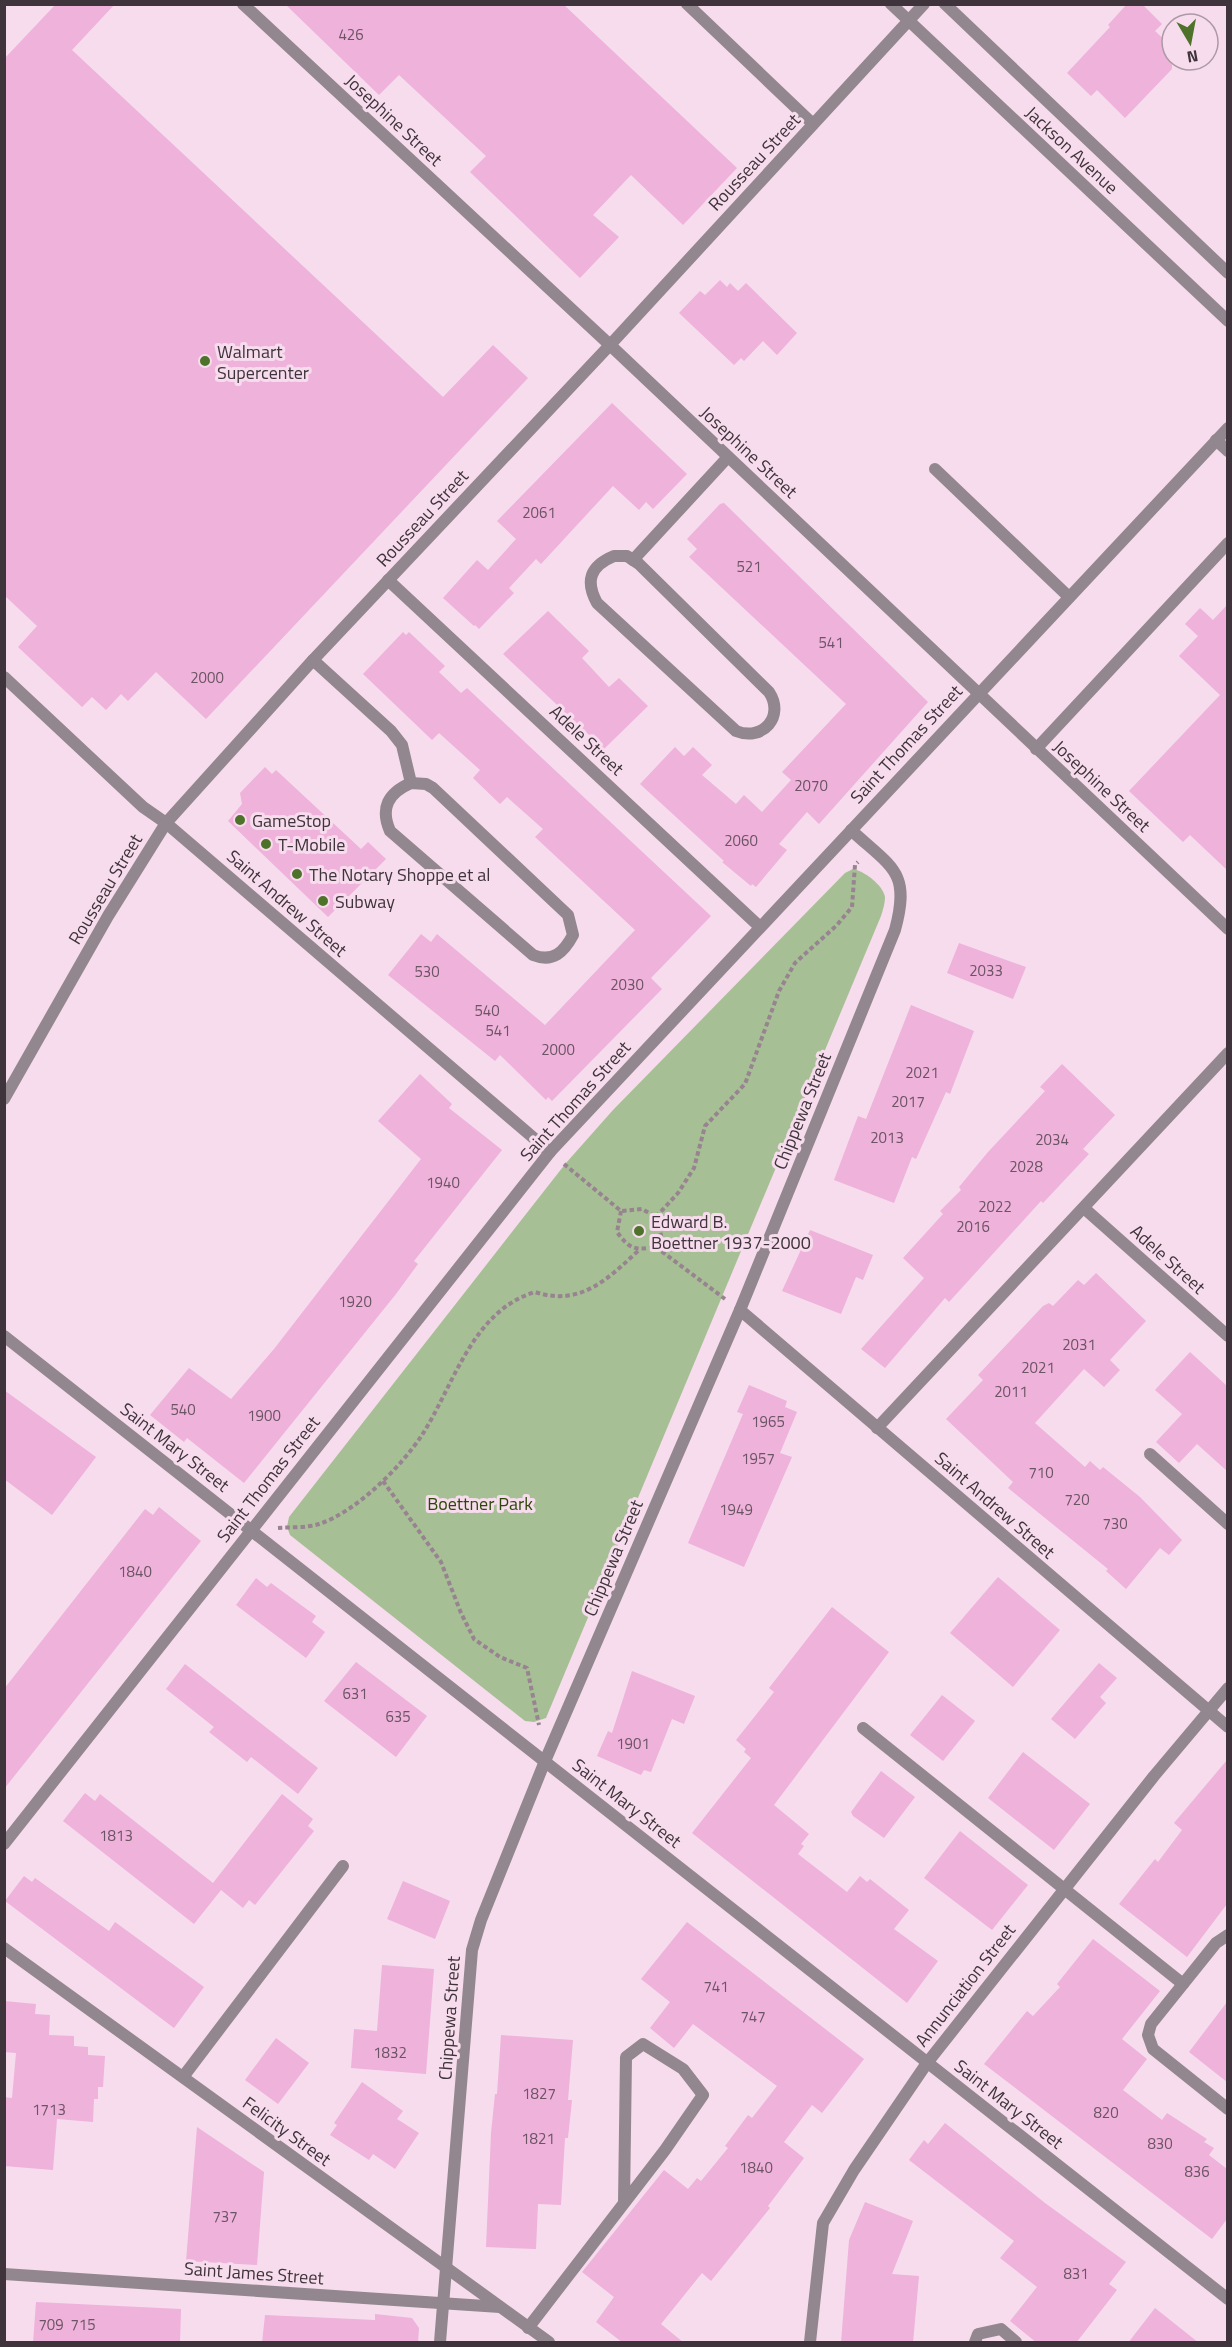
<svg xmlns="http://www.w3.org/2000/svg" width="1232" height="2347" font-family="'Titillium Web',sans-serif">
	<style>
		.green { fill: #a7bf94 }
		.building { fill: #eeb2db }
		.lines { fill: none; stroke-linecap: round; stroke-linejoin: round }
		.path { stroke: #978490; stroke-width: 4; stroke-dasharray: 4.5 3; stroke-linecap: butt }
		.service { stroke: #92878e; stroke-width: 12 }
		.minor { stroke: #92878e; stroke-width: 12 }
		.tertiary { stroke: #92878e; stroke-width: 12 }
		.poi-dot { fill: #4f722a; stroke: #f7dced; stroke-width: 2 }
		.labels { text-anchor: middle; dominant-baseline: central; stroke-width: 6; stroke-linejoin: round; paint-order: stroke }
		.number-label { font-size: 15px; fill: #6b5463 }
		.street-label { font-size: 18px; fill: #3f343b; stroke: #f7dced }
		.poi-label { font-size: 18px; fill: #3f343b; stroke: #f7dced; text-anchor: start }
		.park-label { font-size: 18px; fill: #2b4706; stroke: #f7dced }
	</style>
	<rect width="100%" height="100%" fill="#f7dced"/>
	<path class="green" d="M853,869c11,2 30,16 32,28 0,6 -2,13 -4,19l-335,802 -12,4 -9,-1 -235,-186 -3,-8 2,-10 277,-354 47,-53 232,-237z"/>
	<g class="building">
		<path d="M56,4h59l-43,46 371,347 50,-52 35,33 -322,341 -50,-47 -28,29 -7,-7 -15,16 -14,-13 -10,10 -64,-60 19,-21 -33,-31v-536z"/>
		<path d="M285,4h278l174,164 -54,57 -52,-50 -38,40 26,22 -39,41 -110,-106 16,-16 -87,-81 -20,20z"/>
		<path d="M1127,4h15l20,20 -7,7 17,16v22l-47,49 -28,-28 -6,6 -24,-23 43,-46 -2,-2z"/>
		<path d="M720,280l7,7 3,-4 8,8 8,-8 51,50 -20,22 -14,-14 -19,20 -3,-3 -7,7 -55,-52 21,-22 5,4z"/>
		<path d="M612,403l75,71 -34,35 -7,-7 -7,8 -26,-24 -72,78 -5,-5 -27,29 5,5 -35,36 -4,-4 -1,1 -31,-28 34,-38 11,10 28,-31 -19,-18z"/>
		<path d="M724,503l204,199 -109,122 -12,-12 -28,32 8,6 -31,37 -4,-3 -1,2 -29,-24 2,-1 -84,-77 35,-37 9,9 9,-9 19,18 -10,10 34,29 8,-9 18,17 29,-32 -9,-8 64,-68 -157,-147 8,-8 -10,-10 33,-35z"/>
		<path d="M1227,605v265l-37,-35 -7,7 -54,-51 91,-96 -41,-39 19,-20 -13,-12 15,-16 13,12z"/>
		<path d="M548,611l41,40 -7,7 27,29 10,-9 29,28 -44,43 -101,-95z"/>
		<path d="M403,632l3,3 3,-3 36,34 -6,6 22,21 6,-5 244,228 -60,62 11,11 -110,112 -4,-4 -2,3 -46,-45 -5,6 -107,-86 33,-41 10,8 6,-8 108,91 90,-95 -100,-93 8,-8 -36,-32 -7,7 -27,-26 7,-8 -41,-37 -7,7 -69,-66z"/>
		<path d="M265,767l7,7 4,-4 85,79 7,-7 18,17 -58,58 -100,-96 14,-17 -2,-11z"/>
		<path d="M959,943l67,24 -13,32 -66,-26z"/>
		<path d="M911,1005l63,26 -24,63 -4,-2 -30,67 -4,-2 -18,46 -60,-23 24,-64 8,3z"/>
		<path d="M1062,1064l53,51 -32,34 6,5 -46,49 -2,-2 -92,101 -4,-4 -60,70 -24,-19 63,-71 -21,-20 40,-44 -3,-3 21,-21 -2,-3 29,-35 57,-61 -5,-4z"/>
		<path d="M420,1074l32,30 -3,4 53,42 -88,111 4,3 -22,30 -152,189 -57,-45 -3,4 -34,-27 39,-47 42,31 43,-50 147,-190 -43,-38z"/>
		<path d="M810,1230l63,25 -10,25 -7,-3 -15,37 -59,-23z"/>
		<path d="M1096,1273l50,48 -36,39 10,10 -16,17 -20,-18 -49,54 50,44 5,-6 10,9 3,-3 37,30 42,43 -13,15 -9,-7 -34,41 -20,-18 2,-2 -100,-81 5,-6 -67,-63 37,-39 -5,-5 65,-69 6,-3 4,3 25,-26 6,5z"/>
		<path d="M1190,1352l37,34v85l-30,-27 -18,19 -23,-21 26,-28 -27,-24z"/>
		<path d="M749,1385l38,16 -2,6 12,5 -17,41 12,4 -48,110 -56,-24 55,-129 -6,-2z"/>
		<path d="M4,1390l92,67 -44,58 -48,-36z"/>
		<path d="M159,1507l42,34 -197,248v-100l141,-180 8,6z"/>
		<path d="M998,1577l62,53 -47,57 -63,-54z"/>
		<path d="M256,1578l11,9 4,-4 45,33 -4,6 13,10 -19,26 -70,-53z"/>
		<path d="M832,1607l57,45 -115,153 35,29 -8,10 3,2 -6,8 49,38 13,-16 7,6 3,-3 39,31 -15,19 44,32 -31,42 -215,-170 59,-75 -7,-6 2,-3 -10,-9 38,-48 -5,-4z"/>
		<path d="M356,1662l71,54 -31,41 -72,-56z"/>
		<path d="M1099,1663l18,15 -17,19 6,6 -31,36 -24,-20z"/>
		<path d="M185,1664l133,104 -20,26 -47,-37 -4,5 -38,-30 5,-5 -48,-38z"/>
		<path d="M632,1671l63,25 -11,28 -12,-5 -21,53 -7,-2 -3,5 -44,-19 11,-25 4,2z"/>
		<path d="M942,1695l33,26 -32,40 -33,-26z"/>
		<path d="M1023,1752l67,52 -36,46 -66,-52z"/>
		<path d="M1227,1760v144l-40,53 -68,-53 36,-45 3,3 24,-32 -8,-7z"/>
		<path d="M881,1771l34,26 -31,41 -31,-22 -2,-4z"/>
		<path d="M85,1793l10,8 5,-7 113,89 69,-89 31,25 -5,7 6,5 -59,74 -6,-5 -6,8 -22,-18 -27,34 -131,-103z"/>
		<path d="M960,1831l68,54 -36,45 -68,-52z"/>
		<path d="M24,1876l8,6 3,-4 74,53 6,-9 89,65 -30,41 -169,-127z"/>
		<path d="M403,1881l47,20 -15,38 -48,-20z"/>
		<path d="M687,1922l177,137 -42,54 -10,-8 -28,37 20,16 -36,48 2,2 -59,73 -9,-8 -41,51 23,19h-61l-27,-21 18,-25 -32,-25 82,-102 24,19 9,-11 4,3 27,-33 -3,-2 23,-31 4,3 25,-32 -84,-62 -19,24 -24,-20 20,-26 -29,-23z"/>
		<path d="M1093,1939l67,52 -38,48 25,20 -24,31 39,30 5,-7 40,26 -3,3 10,6 -5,7 18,14v50l-15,20 -228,-175 43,-53 6,5 27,-29 -3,-3z"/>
		<path d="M382,1965l52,4 -8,105 -75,-6 3,-39 23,2z"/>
		<path d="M4,2001l32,3 -1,10 15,1 -1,20 25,1v10l14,1v8l17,1 -2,31h-5v12h-4l-1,23 -36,-3 -4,51 -49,-4v-69l8,1 4,-45 -12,-1z"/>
		<path d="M1227,2002v80l-38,-30z"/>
		<path d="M501,2035l72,5 -5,60h4l-4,38h-3l-4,67 -23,-1 -2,45 -50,-2 5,-114 4,-39h2z"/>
		<path d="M276,2038l33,25 -31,41 -33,-24z"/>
		<path d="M362,2082l41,29 -6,8 22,14 -24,36 -22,-15 -4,6 -39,-25 7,-10 -3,-2z"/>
		<path d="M945,2123l100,80 81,59 -17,22 8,6 -41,53h-39l-27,-22 27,-34 -37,-29 14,-17 -105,-81 15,-20 4,4z"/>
		<path d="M197,2127l67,45 -7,93 -71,-4z"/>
		<path d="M865,2202l48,19 -21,53 27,2 -6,67h-72l8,-103z"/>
		<path d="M36,2302l145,7 -1,34h-147z"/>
		<path d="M1155,2308l44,35h-71z"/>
		<path d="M375,2314l37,4 7,10 -1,15h-156l3,-28 110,5z"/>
	</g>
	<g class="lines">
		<g class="path">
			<path d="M564,1164l57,47 21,-2 14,8 5,18 -5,12 69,52"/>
			<path d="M621,1211l-4,21c13,18 18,18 39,15"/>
			<path d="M656,1217l22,-24 16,-25 11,-42 40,-42 34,-93 16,-28 42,-38 15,-18 3,-42 3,-3"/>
			<path d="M383,1481l58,81 20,51 13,26 26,18 27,11 12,57"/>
			<path d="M278,1528c13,-1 29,0 41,-4 37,-12 82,-57 103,-89 32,-50 50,-124 113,-143 45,15 73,-13 104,-42"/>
		</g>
		<g class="service">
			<path d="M687,4l126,120"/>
			<path d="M1216,440l12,11"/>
			<path d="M935,469l134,128"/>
			<path d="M614,556h13l12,8 130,128c16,24 -6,50 -33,39l-139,-128c-12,-22 -7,-37 17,-47z"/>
			<path d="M633,560l95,-103"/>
			<path d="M313,660l78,71 11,14 9,38"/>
			<path d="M4,677l139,130 23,16"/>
			<path d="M1036,749l192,-206"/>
			<path d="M411,783l15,1 7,4 135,127 5,20c-9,17 -20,28 -40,20l-143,-124c-10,-23 -2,-38 21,-48z"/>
			<path d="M1150,1454l78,70"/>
			<path d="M863,1728l320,256"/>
			<path d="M1228,1935l-12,8 -65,81 -3,11 5,14 75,60"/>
			<path d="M183,2077l160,-211"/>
			<path d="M528,2328l137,-178 38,-55 -20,-26 -40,-25 -17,13 -2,146"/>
			<path d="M975,2342l3,-8 23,-5 15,13"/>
		</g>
		<g class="minor">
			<path d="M243,4l367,341 618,584"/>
			<path d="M388,580l372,347"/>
			<path d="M166,823l384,329"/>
			<path d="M4,1099l104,-183 58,-93 147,-163 297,-315 314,-341"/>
			<path d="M1085,1209l143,127"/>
			<path d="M740,1310l488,417"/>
			<path d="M4,1336l1224,963"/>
			<path d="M877,1428l351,-375"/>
			<path d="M4,1844l546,-692 678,-724"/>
			<path d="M4,1948l545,394"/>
			<path d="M4,2274l496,33"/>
			<path d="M440,2342l32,-392 9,-30 64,-159 195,-451 155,-380c16,-59 -3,-62 -44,-100"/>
			<path d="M810,2342l13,-119 31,-53 73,-107 227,-287 74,-88"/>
		</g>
		<g class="tertiary">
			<path d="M891,4l337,317"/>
			<path d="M945,4l283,269"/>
		</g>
	</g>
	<g class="poi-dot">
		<circle cx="205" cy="361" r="6"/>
		<circle cx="240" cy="820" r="6"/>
		<circle cx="266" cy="844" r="6"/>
		<circle cx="297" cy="874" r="6"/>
		<circle cx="323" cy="901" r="6"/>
		<circle cx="639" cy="1231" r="6"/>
	</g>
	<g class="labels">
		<g class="number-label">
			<text x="351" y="34">426</text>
			<text x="539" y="512">2061</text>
			<text x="749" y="566">521</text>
			<text x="831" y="642">541</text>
			<text x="207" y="677">2000</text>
			<text x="811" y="785">2070</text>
			<text x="741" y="840">2060</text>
			<text x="986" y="970">2033</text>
			<text x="427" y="971">530</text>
			<text x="627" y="984">2030</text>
			<text x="487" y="1010">540</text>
			<text x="498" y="1030">541</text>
			<text x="558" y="1049">2000</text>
			<text x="922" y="1072">2021</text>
			<text x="908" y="1101">2017</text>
			<text x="887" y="1137">2013</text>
			<text x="1052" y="1139">2034</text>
			<text x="1026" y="1166">2028</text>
			<text x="443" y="1182">1940</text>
			<text x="995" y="1206">2022</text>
			<text x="973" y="1226">2016</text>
			<text x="355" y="1301">1920</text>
			<text x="1079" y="1344">2031</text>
			<text x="1038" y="1367">2021</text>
			<text x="1011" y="1391">2011</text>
			<text x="183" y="1409">540</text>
			<text x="264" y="1415">1900</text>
			<text x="768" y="1421">1965</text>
			<text x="758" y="1458">1957</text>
			<text x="1041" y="1472">710</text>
			<text x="1077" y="1499">720</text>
			<text x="736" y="1509">1949</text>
			<text x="1115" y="1523">730</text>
			<text x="135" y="1571">1840</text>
			<text x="355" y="1693">631</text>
			<text x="398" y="1716">635</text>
			<text x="633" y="1743">1901</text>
			<text x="116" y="1835">1813</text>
			<text x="716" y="1986">741</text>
			<text x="753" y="2016">747</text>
			<text x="390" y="2052">1832</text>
			<text x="539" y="2093">1827</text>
			<text x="49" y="2109">1713</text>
			<text x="1106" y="2112">820</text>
			<text x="538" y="2138">1821</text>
			<text x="1160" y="2143">830</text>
			<text x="756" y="2167">1840</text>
			<text x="1197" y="2171">836</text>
			<text x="225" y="2216">737</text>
			<text x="1076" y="2273">831</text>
			<text x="51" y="2324">709</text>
			<text x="83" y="2324">715</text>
		</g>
		<g class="street-label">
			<text transform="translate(394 120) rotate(43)">Josephine Street</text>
			<text transform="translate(1072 150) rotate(43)">Jackson Avenue</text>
			<text transform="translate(754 162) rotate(-47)">Rousseau Street</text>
			<text transform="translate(749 452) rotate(43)">Josephine Street</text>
			<text transform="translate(422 518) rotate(-47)">Rousseau Street</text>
			<text transform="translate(587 740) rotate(43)">Adele Street</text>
			<text transform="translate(906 744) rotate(-47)">Saint Thomas Street</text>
			<text transform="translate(1102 786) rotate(43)">Josephine Street</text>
			<text transform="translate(105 889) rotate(-59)">Rousseau Street</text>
			<text transform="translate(287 903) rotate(41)">Saint Andrew Street</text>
			<text transform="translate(575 1101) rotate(-48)">Saint Thomas Street</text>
			<text transform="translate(802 1111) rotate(-68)">Chippewa Street</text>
			<text transform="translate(1168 1259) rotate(42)">Adele Street</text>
			<text transform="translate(175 1447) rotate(38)">Saint Mary Street</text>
			<text transform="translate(268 1479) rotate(-52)">Saint Thomas Street</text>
			<text transform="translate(995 1505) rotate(41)">Saint Andrew Street</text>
			<text transform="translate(613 1558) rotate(-67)">Chippewa Street</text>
			<text transform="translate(627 1803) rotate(38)">Saint Mary Street</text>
			<text transform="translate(965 1985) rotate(-52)">Annunciation Street</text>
			<text transform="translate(449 2018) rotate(-86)">Chippewa Street</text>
			<text transform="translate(1009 2104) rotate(38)">Saint Mary Street</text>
			<text transform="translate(287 2131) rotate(36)">Felicity Street</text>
			<text transform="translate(254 2273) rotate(4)">Saint James Street</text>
		</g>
		<g class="poi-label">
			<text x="217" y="351">Walmart<tspan x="217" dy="21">Supercenter</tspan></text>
			<text x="252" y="820">GameStop</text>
			<text x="278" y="844">T-Mobile</text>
			<text x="309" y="874">The Notary Shoppe et al</text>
			<text x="335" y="901">Subway</text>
			<text x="651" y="1221">Edward B.<tspan x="651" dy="21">Boettner 1937-2000</tspan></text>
		</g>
		<g class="park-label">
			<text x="480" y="1503">Boettner Park</text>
		</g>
	</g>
	<rect width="1232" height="2347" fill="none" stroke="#3f343b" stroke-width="12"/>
	<g transform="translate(1190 42) rotate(170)"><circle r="28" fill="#f7dced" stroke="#ad99a6" stroke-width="1.5"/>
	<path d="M0-4.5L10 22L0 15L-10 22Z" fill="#4f722a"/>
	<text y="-9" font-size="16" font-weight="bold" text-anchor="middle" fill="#3f343b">N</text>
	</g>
</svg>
